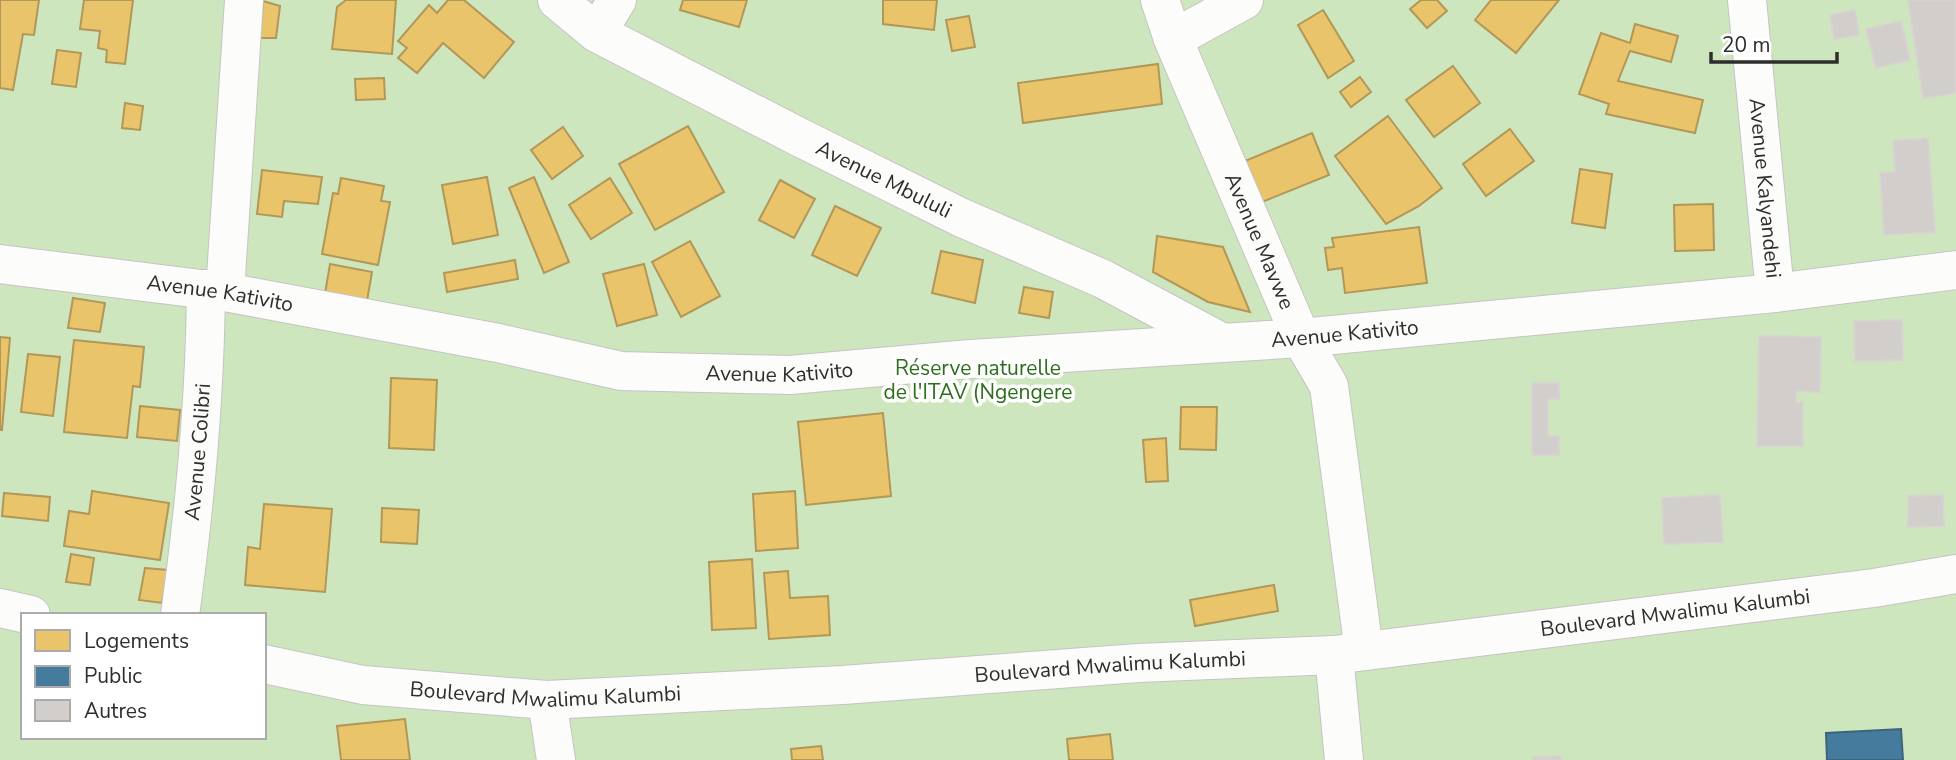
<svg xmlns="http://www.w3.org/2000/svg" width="1956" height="760" font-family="'Nunito Sans',sans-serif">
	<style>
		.green { fill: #cee6be; fill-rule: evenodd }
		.homes { fill: #e9c46a; stroke: #b19758; stroke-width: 2 }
		.public { fill: #457b9d; stroke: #3e647c; stroke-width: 2 }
		.building { fill: #d1cecb; stroke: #d7d4d0; stroke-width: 2 }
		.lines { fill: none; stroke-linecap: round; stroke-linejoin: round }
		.street-casing { stroke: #c5c4c5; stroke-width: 40 }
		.secondary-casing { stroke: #c5c4c5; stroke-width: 40 }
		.street { stroke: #fcfcfb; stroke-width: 38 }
		.secondary { stroke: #fcfcfb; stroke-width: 38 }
		.labels { text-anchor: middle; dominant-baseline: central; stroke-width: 7; stroke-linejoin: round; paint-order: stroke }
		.street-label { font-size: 21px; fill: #2e2e2e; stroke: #fff }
		.park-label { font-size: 21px; fill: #2c6e1b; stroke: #fff }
	</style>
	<rect width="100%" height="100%" fill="#ece8e4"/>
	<path class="green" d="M0,0h1956v760h-1956zM23,615h241v122h-241z"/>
	<g class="homes">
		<path d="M0,0h39l-5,35 -11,-1 -10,56 -13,-2z"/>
		<path d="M84,0h49l-8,64 -19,-2 1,-12 -9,-2 2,-17 -20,-2z"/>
		<path d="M346,0h50l-4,54 -60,-5 5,-42z"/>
		<path d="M448,0h16l50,42 -30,36 -41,-35 -26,30 -19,-15 9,-10 -9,-7 31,-36 8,8z"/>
		<path d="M683,0h64l-8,27 -59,-17z"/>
		<path d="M883,0h54l-3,30 -51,-6z"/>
		<path d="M1421,0h16l10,11 -20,17 -17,-19z"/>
		<path d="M1491,0h68l-43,53 -41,-33z"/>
		<path d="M263,1l17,5 -4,32h-16z"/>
		<path d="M1323,10l31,51 -26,17 -30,-53z"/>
		<path d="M969,16l6,31 -23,4 -6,-31z"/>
		<path d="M1635,24l43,12 -7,26 -41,-11 -12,30 85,19 -8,33 -89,-19 3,-10 -30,-10 22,-61 29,10z"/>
		<path d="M57,50l24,3 -5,34 -24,-3z"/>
		<path d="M1158,64l4,40 -139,19 -5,-40z"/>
		<path d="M1453,66l27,37 -46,34 -28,-37z"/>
		<path d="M1360,77l11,15 -20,15 -11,-15z"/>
		<path d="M384,78l1,21 -29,1 -1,-21z"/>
		<path d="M125,103l18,3 -3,24 -18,-2z"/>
		<path d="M1388,116l54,72 -23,18 -33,18 -51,-68z"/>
		<path d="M688,126l36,66 -69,38 -36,-66z"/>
		<path d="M563,127l20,29 -31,23 -21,-29z"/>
		<path d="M1510,129l24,32 -48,35 -23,-32z"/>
		<path d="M1312,133l17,42 -67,27 -17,-41z"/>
		<path d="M1580,169l32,5 -7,54 -33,-5z"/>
		<path d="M262,170l60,7 -4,27 -34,-3 -2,16 -25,-3z"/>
		<path d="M487,177l11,58 -45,9 -11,-59z"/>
		<path d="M534,177l35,85 -25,11 -35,-85z"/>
		<path d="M341,178l43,8 -3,15 9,1 -12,63 -56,-11 11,-61 5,1z"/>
		<path d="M610,178l22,35 -41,26 -22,-34z"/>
		<path d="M780,180l35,19 -21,39 -35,-18z"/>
		<path d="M1713,204l1,46 -39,1 -1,-46z"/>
		<path d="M835,206l46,22 -24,48 -45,-21z"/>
		<path d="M1419,227l8,56 -82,10 -3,-25 -14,2 -3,-22 9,-1 -2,-9z"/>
		<path d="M1157,236l66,11 27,65 -42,-10 -55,-30z"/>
		<path d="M690,241l30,55 -39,21 -29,-55z"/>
		<path d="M941,251l42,9 -8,43 -43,-10z"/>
		<path d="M515,260l3,19 -71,13 -3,-19z"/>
		<path d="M330,264l42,8 -5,29 -42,-7z"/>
		<path d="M644,264l13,51 -40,11 -14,-52z"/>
		<path d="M1024,287l29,5 -4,26 -30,-5z"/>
		<path d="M73,298l32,5 -5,29 -32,-4z"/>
		<path d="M0,337l10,1 -8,92h-2z"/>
		<path d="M74,340l70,7 -4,40 -7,-1 -6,52 -63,-6z"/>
		<path d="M28,354l32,3 -7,59 -32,-4z"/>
		<path d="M391,378l46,2 -3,70 -45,-2z"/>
		<path d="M140,406l40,4 -3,31 -40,-4z"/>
		<path d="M1181,407h36l-1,43 -36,-1z"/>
		<path d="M883,413l8,83 -85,9 -8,-83z"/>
		<path d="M1166,438l2,43 -22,1 -3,-42z"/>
		<path d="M92,491l77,12 -9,57 -96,-14 5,-35 20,3z"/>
		<path d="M795,491l3,57 -42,3 -3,-57z"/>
		<path d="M4,493l46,4 -2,24 -46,-5z"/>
		<path d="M264,504l68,5 -7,83 -80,-7 3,-38 12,2z"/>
		<path d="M382,508l37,2 -2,34 -36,-2z"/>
		<path d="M71,554l23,4 -4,27 -24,-3z"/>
		<path d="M752,559l4,69 -44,2 -3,-68z"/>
		<path d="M145,568l23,2 -6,33 -23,-3z"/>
		<path d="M788,571l2,27 38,-2 2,39 -61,4 -5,-66z"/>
		<path d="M1274,585l4,26 -83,15 -5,-26z"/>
		<path d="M405,719l5,41h-69l-4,-34z"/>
		<path d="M1110,734l3,26h-44l-2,-21z"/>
		<path d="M821,746l2,14h-31l-1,-11z"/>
	</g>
	<path class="public" d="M1901,729l2,31h-76l-1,-27z"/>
	<g class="building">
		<path d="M1908,0h48v93l-33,5z"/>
		<path d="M1855,10l4,25 -25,4 -4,-24z"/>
		<path d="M1901,21l9,39 -34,8 -10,-39z"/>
		<path d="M1928,138l7,94 -51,3 -4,-62 15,-1 -2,-31z"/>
		<path d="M1902,320l1,40 -48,1 -1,-40z"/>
		<path d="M1759,336l62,1 -1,55 -24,-1v12l7,-1v44h-46z"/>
		<path d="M1532,383h27v16h-11v37h11v19h-27z"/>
		<path d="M1720,495l3,47 -59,2 -2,-46z"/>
		<path d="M1943,495l1,31 -36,1v-31z"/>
		<path d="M1561,756v4h-27l-1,-3z"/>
	</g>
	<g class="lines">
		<defs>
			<g id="street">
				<path id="s1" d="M557,0l40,33 200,103 163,81 143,62 118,63"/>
				<path id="s2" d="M1160,0l13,39 128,299 28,48 35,265"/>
				<path id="s3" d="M1747,0l28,293"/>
				<path d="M597,33l20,-33"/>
				<path d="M1173,39l71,-39"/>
				<path id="s4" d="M0,264l225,28 273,51 123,28 169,4 180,-16 331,-21 474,-45 181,-23"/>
				<path d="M225,292l19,-292"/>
				<path id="s5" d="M180,615c15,-108 25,-217 26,-326"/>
				<path d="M1334,655l10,105"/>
				<path d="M547,700l9,60"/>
			</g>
			<g id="secondary">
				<path d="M0,608l31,7"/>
				<path id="s6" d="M264,664l99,21 184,15 296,-15 295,-22 196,-8 540,-67 82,-14"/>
			</g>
		</defs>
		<use href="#street" class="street-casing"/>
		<use href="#secondary" class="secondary-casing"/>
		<use href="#street" class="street"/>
		<use href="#secondary" class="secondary"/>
	</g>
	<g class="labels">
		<g class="street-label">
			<text stroke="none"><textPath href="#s1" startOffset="374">Avenue Mbululi</textPath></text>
			<text stroke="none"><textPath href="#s3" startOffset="189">Avenue Kalyandehi</textPath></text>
			<text stroke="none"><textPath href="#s2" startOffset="261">Avenue Mavwe</textPath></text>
			<text stroke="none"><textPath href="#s4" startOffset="222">Avenue Kativito</textPath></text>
			<text stroke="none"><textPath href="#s4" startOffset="1356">Avenue Kativito</textPath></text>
			<text stroke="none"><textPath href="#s4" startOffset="789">Avenue Kativito</textPath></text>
			<text stroke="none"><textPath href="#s5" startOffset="164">Avenue Colibri</textPath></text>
			<text stroke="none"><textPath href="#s6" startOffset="1418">Boulevard Mwalimu Kalumbi</textPath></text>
			<text stroke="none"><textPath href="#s6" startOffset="850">Boulevard Mwalimu Kalumbi</textPath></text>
			<text stroke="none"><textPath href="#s6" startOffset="284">Boulevard Mwalimu Kalumbi</textPath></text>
		</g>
		<g class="park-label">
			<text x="978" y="368">Réserve naturelle<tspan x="978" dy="24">de l'ITAV (Ngengere</tspan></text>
		</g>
	</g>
	<rect x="21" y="613" width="245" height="126" fill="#ffffff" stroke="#ababab" stroke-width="2"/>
	<rect x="35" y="630" width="35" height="21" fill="#e9c46a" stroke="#ababab" stroke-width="2"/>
	<text x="84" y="648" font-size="21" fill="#2e2e2e">Logements</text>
	<rect x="35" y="666" width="35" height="21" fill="#457b9d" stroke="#ababab" stroke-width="2"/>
	<text x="84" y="683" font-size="21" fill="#2e2e2e">Public</text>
	<rect x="35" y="700" width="35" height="21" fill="#d1cecb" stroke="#ababab" stroke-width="2"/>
	<text x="84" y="718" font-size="21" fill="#2e2e2e">Autres</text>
	<path d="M1711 52v10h126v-10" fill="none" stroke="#2e2e2e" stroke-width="3.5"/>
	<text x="1722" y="52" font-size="21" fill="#2e2e2e" stroke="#ffffff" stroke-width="5" paint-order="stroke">20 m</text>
</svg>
